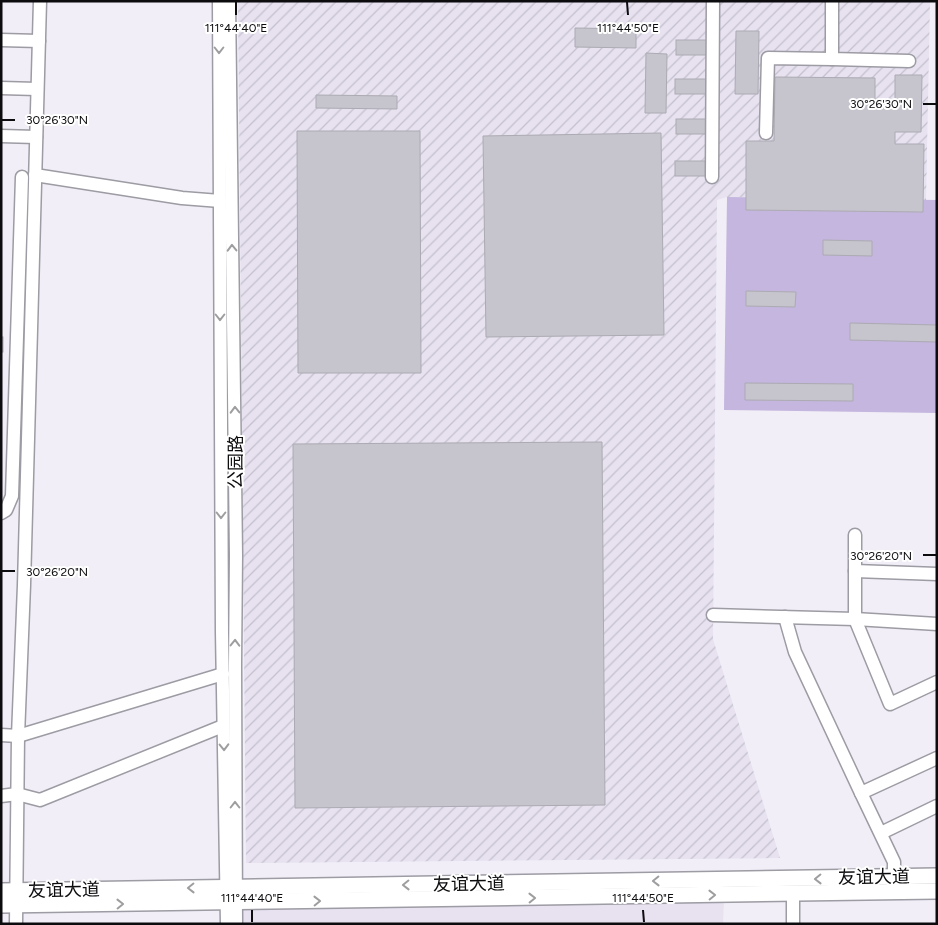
<svg xmlns="http://www.w3.org/2000/svg" width="938" height="925" font-family="Figtree,'Noto Sans SC',sans-serif">
	<style>
		.built { fill: #e7e1f0 }
		.industrial { fill: url(#industrial-furrows) }
		.grass { fill: #c4b6de }
		.building { fill: #c6c4cc; stroke: #acaab2 }
		.lines { fill: none; stroke-linecap: round; stroke-linejoin: round }
		.minor-casing { stroke: #9d9ba3; stroke-width: 15 }
		.major-casing { stroke: #9d9ba3; stroke-width: 18 }
		.minor { stroke: #fff; stroke-width: 12 }
		.major { stroke: #fff; stroke-width: 15 }
		.oneway { stroke: #9e9d9f }
		.ticks { fill: none; stroke: #0c0b0e; stroke-width: 2 }
		.labels { text-anchor: middle; dominant-baseline: central; stroke-width: 4; stroke-linejoin: round; paint-order: stroke }
		.street-label { font-size: 18px; fill: #0c0b0e; stroke: #fff }
		.ticks-label { font-size: 12px; text-anchor: middle; fill: #0c0b0e; stroke: #fff; stroke-width: 4; stroke-linejoin: round; paint-order: stroke }
	</style>
	<defs>
		<pattern id="industrial-furrows" width="10" height="10" patternUnits="userSpaceOnUse" patternTransform="scale(1.25)"><rect width="10" height="10" fill="#e7e1f0"/><path d="M-1 1l2-2M0 10L10 0M9 11l2-2" fill="none" stroke="#c5c0cd"/></pattern>
	</defs>
	<rect width="100%" height="100%" fill="#f1eef7"/>
	<path class="built" d="M724,898l-1,26h-485l-1,-19z"/>
	<path class="industrial" d="M238,1h692l-4,199 -199,-3 -10,3 -4,439 67,219 -534,5z"/>
	<path class="grass" d="M727,197l210,3v213l-213,-3z"/>
	<g class="building">
		<path d="M575,28l61,1v19l-61,-1z"/>
		<path d="M736,31h23l-1,63h-23z"/>
		<rect x="676" y="40" width="32" height="15"/>
		<path d="M646,53l21,1 -1,59h-21z"/>
		<path d="M895,75h27l-1,57h-26v12h29l-1,68 -177,-2v-69h28l1,-64 100,1v24h20z"/>
		<rect x="675" y="79" width="33" height="15"/>
		<path d="M316,95l81,1v13l-81,-1z"/>
		<rect x="676" y="119" width="32" height="15"/>
		<path d="M297,131h123l1,242h-123z"/>
		<path d="M661,133l3,202 -178,2 -3,-201z"/>
		<rect x="675" y="161" width="32" height="15"/>
		<path d="M823,240l49,1v15l-49,-1z"/>
		<path d="M746,291l50,1 -1,15 -49,-1z"/>
		<path d="M850,323l87,2v17l-87,-2z"/>
		<rect x="1" y="337" width="2" height="15"/>
		<path d="M745,383l108,1v17l-108,-1z"/>
		<path d="M602,442l3,363 -310,3 -2,-364z"/>
	</g>
	<g class="lines">
		<defs>
			<g id="minor">
				<path d="M219,1l3,631 5,292"/>
				<path d="M229,1l7,554 -1,109 1,260"/>
				<path d="M832,1v58l77,2"/>
				<path d="M1,40l38,1"/>
				<path d="M1,88l36,1"/>
				<path d="M766,133l2,-75 64,1"/>
				<path d="M1,136l35,1"/>
				<path d="M35,175l147,23 38,3"/>
				<path d="M712,177l1,-176"/>
				<path d="M1,513l5,-3 6,-14 10,-319"/>
				<path d="M855,535v84l35,85 47,-22"/>
				<path d="M855,571l82,3"/>
				<path d="M713,615l142,4 82,5"/>
				<path d="M785,617l10,35 66,141 76,-35"/>
				<path d="M1,735l17,1 205,-62"/>
				<path d="M861,793l33,69v15"/>
				<path d="M1,796l16,-2 23,6 183,-74"/>
				<path d="M881,833l56,-27"/>
				<path d="M793,894v30"/>
				<path d="M16,924l2,-188 6,-151 16,-584"/>
			</g>
			<g id="major">
				<path d="M1,891l936,-15"/>
				<path d="M1,905l936,-14"/>
			</g>
		</defs>
		<use href="#minor" class="minor-casing"/>
		<use href="#major" class="major-casing"/>
		<use href="#minor" class="minor"/>
		<use href="#major" class="major"/>
	</g>
	<defs><path id="oneway-chevron" d="M-2-3.5L2.5 0L-2 3.5" fill="none" stroke-width="1.6" stroke-linecap="round" stroke-linejoin="round" transform="scale(1.25)"/></defs>
	<g class="oneway">
		<use href="#oneway-chevron" transform="translate(219 50) rotate(90)"/>
		<use href="#oneway-chevron" transform="translate(232 248) rotate(-91)"/>
		<use href="#oneway-chevron" transform="translate(220 317) rotate(90)"/>
		<use href="#oneway-chevron" transform="translate(235 410) rotate(-91)"/>
		<use href="#oneway-chevron" transform="translate(221 515) rotate(90)"/>
		<use href="#oneway-chevron" transform="translate(235 643) rotate(-89)"/>
		<use href="#oneway-chevron" transform="translate(224 747) rotate(89)"/>
		<use href="#oneway-chevron" transform="translate(235 805) rotate(-90)"/>
		<use href="#oneway-chevron" transform="translate(818 879) rotate(179)"/>
		<use href="#oneway-chevron" transform="translate(656 881) rotate(179)"/>
		<use href="#oneway-chevron" transform="translate(406 885) rotate(179)"/>
		<use href="#oneway-chevron" transform="translate(191 888) rotate(179)"/>
		<use href="#oneway-chevron" transform="translate(712 895) rotate(-1)"/>
		<use href="#oneway-chevron" transform="translate(532 898) rotate(-1)"/>
		<use href="#oneway-chevron" transform="translate(317 901) rotate(-1)"/>
		<use href="#oneway-chevron" transform="translate(120 904) rotate(-1)"/>
	</g>
	<path class="ticks" d="M236,2v13M627,2l1,13M923,104h13M2,120h13M923,555h13M2,571h13M252,910v12M643,910l1,12"/>
	<g class="labels">
		<g class="street-label">
			<text transform="translate(236 462) rotate(-90)">公园路</text>
			<text transform="translate(874 877) rotate(-1)">友谊大道</text>
			<text transform="translate(469 884) rotate(-1)">友谊大道</text>
			<text transform="translate(64 890) rotate(-1)">友谊大道</text>
		</g>
	</g>
	<g class="ticks-label">
		<text x="236" y="32">111°44'40"E</text>
		<text x="628" y="32">111°44'50"E</text>
		<text x="881" y="108">30°26'30"N</text>
		<text x="57" y="124">30°26'30"N</text>
		<text x="881" y="560">30°26'20"N</text>
		<text x="57" y="576">30°26'20"N</text>
		<text x="252" y="902">111°44'40"E</text>
		<text x="643" y="902">111°44'50"E</text>
	</g>
	<rect width="938" height="925" fill="none" stroke="#0c0b0e" stroke-width="5"/>
</svg>
